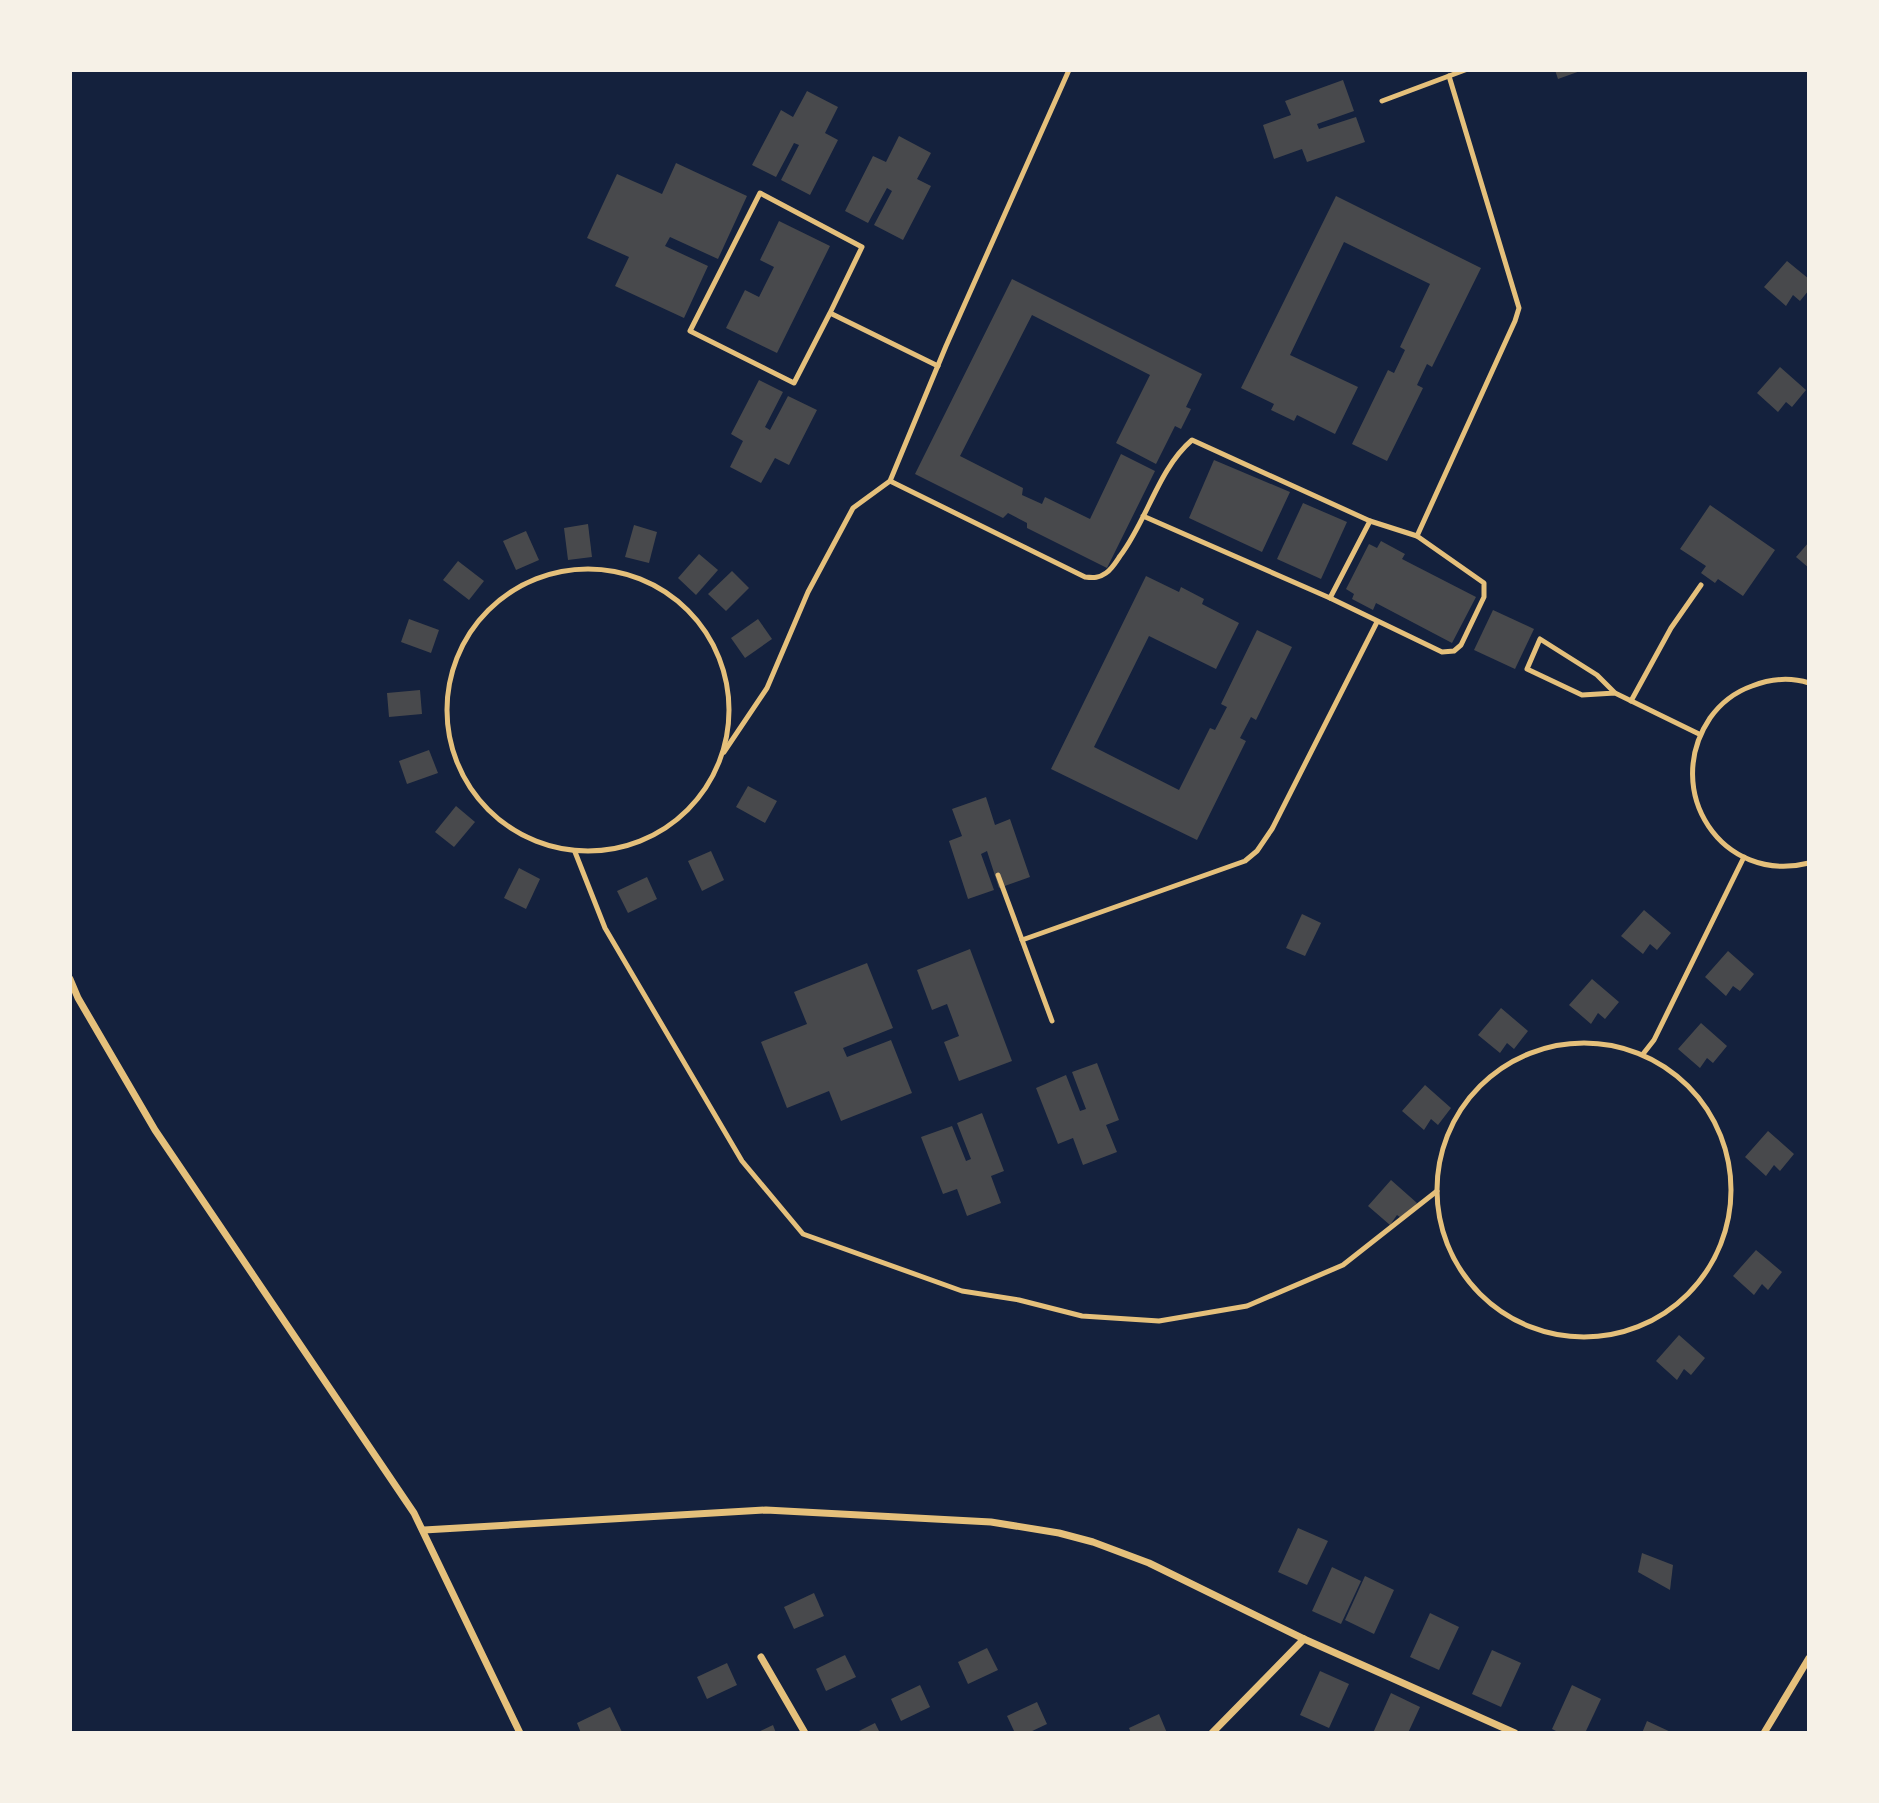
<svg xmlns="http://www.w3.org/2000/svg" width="1879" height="1803" font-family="'PT Serif',serif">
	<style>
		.building { fill: #48494c }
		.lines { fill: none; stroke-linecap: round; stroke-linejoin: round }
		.service { stroke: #e5c07b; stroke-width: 5 }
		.minor { stroke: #e5c07b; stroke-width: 7 }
	</style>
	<rect width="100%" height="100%" fill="#14213d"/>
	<g class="building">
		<path d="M1555,70h28l-25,9z"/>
		<path d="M1343,80l11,31 -37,13 2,5 37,-12 9,25 -58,20 -5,-13 -28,10 -11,-34 28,-10 -6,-14z"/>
		<path d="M807,91l31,16 -13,26 13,7 -28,55 -29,-15 18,-35 -5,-2 -18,34 -24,-12 29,-55 12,7z"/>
		<path d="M899,136l32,17 -14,26 14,7 -28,54 -29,-15 18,-34 -5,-3 -19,35 -23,-12 28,-55 13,6z"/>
		<path d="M676,163l71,33 -29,63 -48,-22 -5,9 43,20 -24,52 -69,-32 14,-29 -42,-19 30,-64 45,20z"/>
		<path d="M1336,196l145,72 -49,99 -5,-3 -10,21 6,3 -36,73 -35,-17 36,-74 6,3 11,-23 -5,-3 30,-63 -86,-42 -54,113 68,32 -23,47 -38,-19 -3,6 -23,-11 3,-6 -33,-16z"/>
		<path d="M779,221l51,25 -53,107 -51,-25 19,-38 14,7 15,-30 -14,-7z"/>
		<path d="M1787,261l22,18v11l-9,11 -7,-6 -7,11 -22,-19z"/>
		<path d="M1012,279l190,95 -16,33 5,2 -10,20 -6,-3 -19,38 -40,-21 34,-68 -118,-60 -72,141 63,32 -1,7 20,9 3,-7 45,22 31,-65 34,17 -48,97 -80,-40v-5l-19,-10 -5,5 -88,-44z"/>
		<path d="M1780,367l26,23 -14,17 -6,-5 -8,10 -21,-19z"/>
		<path d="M759,380l24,12 -18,35 5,3 18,-34 29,14 -28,55 -14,-7 -14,25 -31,-16 13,-26 -12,-7z"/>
		<path d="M1214,460l76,32 -28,60 -73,-34z"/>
		<path d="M1303,503l44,19 -26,57 -44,-20z"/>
		<path d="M1710,505l65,45 -32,46 -25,-17 -3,4 -14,-10 5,-7 -26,-17z"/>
		<path d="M588,524l4,33 -24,3 -4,-32z"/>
		<path d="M634,525l23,7 -8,31 -24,-6z"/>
		<path d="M526,531l13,29 -23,10 -13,-29z"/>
		<path d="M1381,541l24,13 -3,5 74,38 -24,46 -76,-40 -3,7 -21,-11 2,-5 -8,-5 23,-45 8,4z"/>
		<path d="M1809,542v26l-13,-11z"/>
		<path d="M699,554l19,16 -22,25 -18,-17z"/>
		<path d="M458,561l26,20 -15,19 -26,-20z"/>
		<path d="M732,571l17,17 -23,23 -18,-17z"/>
		<path d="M1146,576l33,16 2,-5 23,12 -2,5 37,19 -23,46 -67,-33 -55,111 85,43 31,-62 5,2 12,-23 -6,-3 36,-74 35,17 -36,73 -5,-3 -11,21 6,3 -49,99 -146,-71z"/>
		<path d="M1493,610l41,19 -19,40 -41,-19z"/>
		<path d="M409,619l30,11 -8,23 -30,-11z"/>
		<path d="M758,619l14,20 -27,19 -14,-20z"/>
		<path d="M420,690l2,24 -33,3 -2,-24z"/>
		<path d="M429,750l9,23 -31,11 -8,-23z"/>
		<path d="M748,786l29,15 -12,22 -29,-16z"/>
		<path d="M986,797l9,28 15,-6 20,58 -31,11 -12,-37 -6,3 13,36 -26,9 -19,-58 13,-5 -10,-27z"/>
		<path d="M456,806l19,16 -21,25 -19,-15z"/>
		<path d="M711,851l13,29 -22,11 -14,-30z"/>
		<path d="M519,868l21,11 -14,30 -22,-11z"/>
		<path d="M647,877l10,22 -29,14 -11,-22z"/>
		<path d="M1644,910l27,23 -14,17 -7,-6 -7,10 -22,-18z"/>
		<path d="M1302,914l19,9 -16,33 -19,-8z"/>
		<path d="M970,949l42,112 -53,20 -15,-39 15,-6 -12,-32 -15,6 -15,-40z"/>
		<path d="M1728,951l26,23 -14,17 -7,-5 -7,10 -21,-19z"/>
		<path d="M867,963l26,65 -50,20 4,9 44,-17 21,53 -71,28 -12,-30 -42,17 -26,-66 46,-18 -13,-32z"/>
		<path d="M1592,979l27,23 -14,17 -7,-6 -7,11 -22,-19z"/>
		<path d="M1501,1008l27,23 -14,18 -7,-6 -7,10 -22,-18z"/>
		<path d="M1701,1023l26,23 -14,17 -6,-5 -7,10 -22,-19z"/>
		<path d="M1097,1063l22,57 -13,5 11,27 -34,13 -10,-27 -15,6 -22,-56 30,-13 14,36 6,-2 -14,-37z"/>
		<path d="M1425,1085l26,23 -13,17 -7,-6 -7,11 -22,-19z"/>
		<path d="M982,1113l22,58 -13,5 10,27 -34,13 -10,-27 -14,5 -22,-57 31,-11 14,35 5,-2 -14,-36z"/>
		<path d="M1768,1131l26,23 -14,17 -6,-6 -8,11 -21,-19z"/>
		<path d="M1391,1180l26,23 -13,17 -7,-5 -7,10 -22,-19z"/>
		<path d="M1756,1250l26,22 -14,18 -6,-6 -8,11 -21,-19z"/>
		<path d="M1679,1335l26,23 -14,17 -7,-6 -7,11 -21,-19z"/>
		<path d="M1298,1528l30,13 -21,44 -29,-13z"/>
		<path d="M1642,1553l31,12 -3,25 -32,-18z"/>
		<path d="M1332,1567l29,14 -20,43 -29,-13z"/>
		<path d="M1365,1576l29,14 -20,44 -29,-14z"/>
		<path d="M814,1593l10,23 -30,13 -10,-22z"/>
		<path d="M1430,1613l29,14 -20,43 -29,-13z"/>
		<path d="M987,1648l11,22 -30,14 -10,-22z"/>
		<path d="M1492,1650l29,13 -20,44 -29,-13z"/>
		<path d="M845,1655l11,22 -30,14 -10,-22z"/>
		<path d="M727,1663l10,22 -30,14 -10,-22z"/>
		<path d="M1320,1671l29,13 -20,44 -29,-13z"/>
		<path d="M920,1685l10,22 -29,14 -10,-22z"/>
		<path d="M1572,1685l29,14 -16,34h-25l-8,-4z"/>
		<path d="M1391,1693l29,14 -12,26h-35z"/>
		<path d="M1037,1702l10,22 -19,9h-13l-8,-17z"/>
		<path d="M610,1707l12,25 -41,1 -4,-10z"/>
		<path d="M1159,1714l8,19h-36l-2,-5z"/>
		<path d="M1647,1721l26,12h-31z"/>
		<path d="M875,1723l5,10h-25z"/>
		<path d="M773,1725l3,8h-20z"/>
	</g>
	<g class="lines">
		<g class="service">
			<path d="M1382,101l83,-31"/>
			<path d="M830,313l32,-66 -102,-54 -70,138 104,52 36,-70 108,53"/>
			<path d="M890,481l195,96c9,1 14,1 21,-4 6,-4 10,-11 14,-17 27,-35 38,-87 72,-116l178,81 47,15 67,47v14l-23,48 -7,6 -12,1 -112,-54 -187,-82"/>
			<path d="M1417,536l98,-215 4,-13 -70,-232"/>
			<circle cx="588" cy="710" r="141"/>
			<path d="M1330,598l40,-77"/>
			<path d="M1809,683c-19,-6 -39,-4 -57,3 -17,6 -32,18 -42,32 -49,73 12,167 99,145"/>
			<path d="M1615,693l-18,-18 -57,-36 -13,30 55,26 33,-2 84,41"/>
			<path d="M1631,701l40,-73 30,-43"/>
			<path d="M724,752l43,-64 41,-96 45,-84 37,-27 56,-135 123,-276"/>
			<path d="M575,852l30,76 137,233 61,73 159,57 57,9 63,16 77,5 88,-15 96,-41 94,-74"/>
			<path d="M998,875l54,146"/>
			<path d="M1022,940l223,-79 12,-10 15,-22 105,-207"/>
			<circle cx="1584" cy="1190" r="147"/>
			<path d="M1643,1054l11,-14 90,-183"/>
		</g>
		<g class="minor">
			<path d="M70,979l8,19 77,132 259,383 106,220"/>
			<path d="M424,1530l342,-20 225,12 68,11 34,9 56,21 155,76 211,94"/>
			<path d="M761,1657l44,76"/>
			<path d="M1212,1733l92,-94"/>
			<path d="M1764,1733l45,-75"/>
		</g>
	</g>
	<rect width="1879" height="1803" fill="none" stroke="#f6f1e7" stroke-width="144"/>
</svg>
